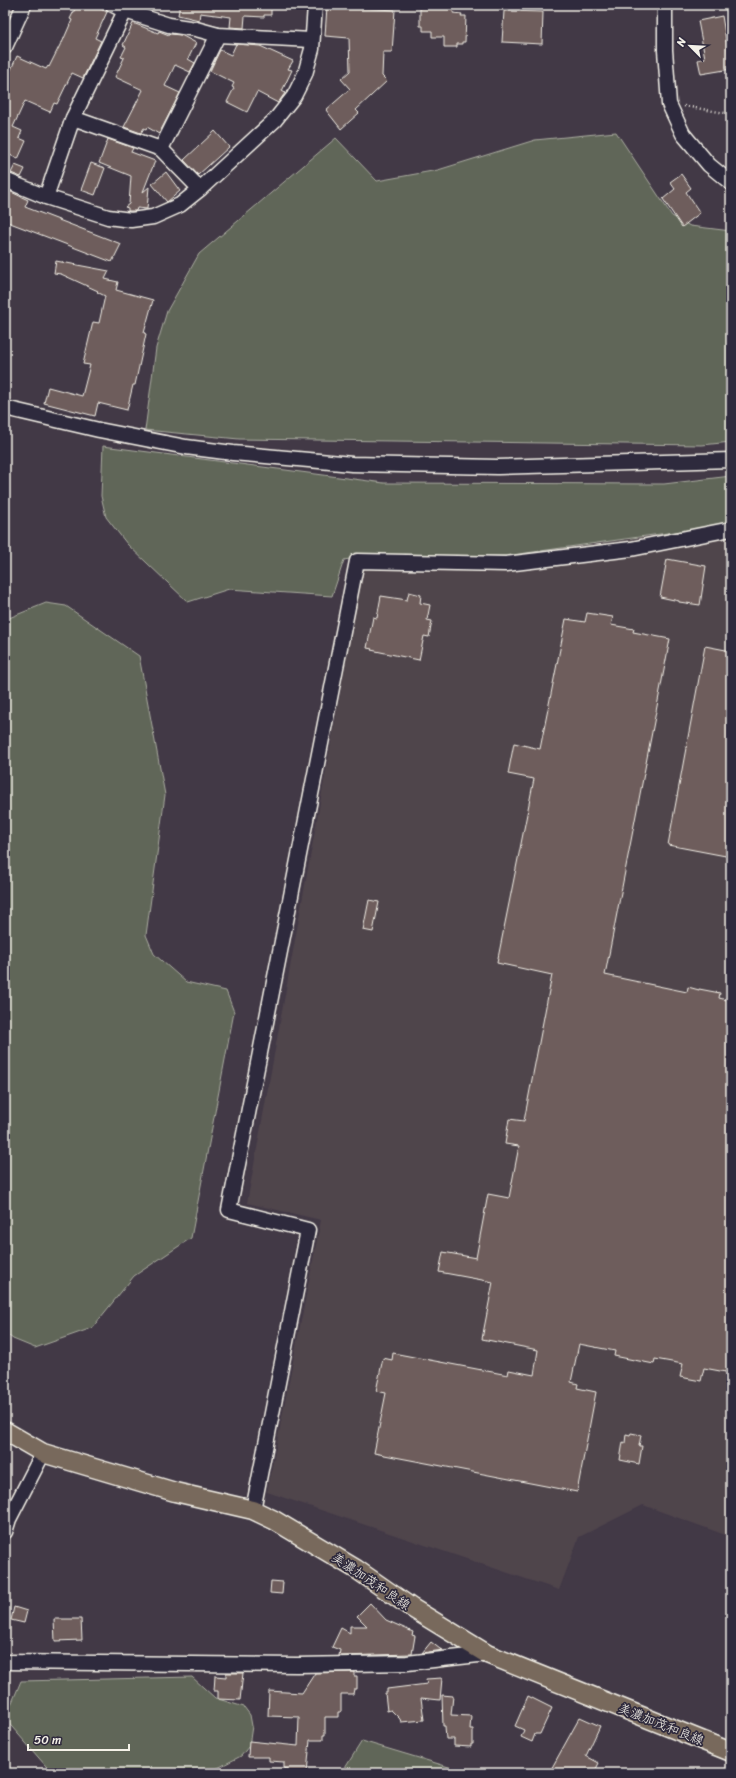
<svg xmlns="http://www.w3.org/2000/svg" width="736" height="1778" font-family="Sriracha,'Klee One',sans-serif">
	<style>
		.built { fill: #4f444c }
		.green { fill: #606659; stroke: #aaaca0 }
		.building { fill: #6e5d5b; stroke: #f4f1e8 }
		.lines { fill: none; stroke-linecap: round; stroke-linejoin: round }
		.minor-casing { stroke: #f4f1e8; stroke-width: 17 }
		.major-casing { stroke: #f4f1e8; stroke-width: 21 }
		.path { stroke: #f4f1e8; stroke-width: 2.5; stroke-dasharray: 1 3; stroke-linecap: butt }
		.minor { stroke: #2f2a3d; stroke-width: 14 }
		.major { stroke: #78695c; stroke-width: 18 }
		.labels { text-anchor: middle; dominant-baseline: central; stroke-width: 3.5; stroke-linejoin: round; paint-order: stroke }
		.street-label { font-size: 13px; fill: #f4f1e8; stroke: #2f2a3d }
	</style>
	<rect width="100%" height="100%" fill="#423946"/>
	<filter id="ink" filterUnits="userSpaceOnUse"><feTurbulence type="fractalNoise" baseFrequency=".025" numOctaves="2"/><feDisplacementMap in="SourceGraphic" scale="8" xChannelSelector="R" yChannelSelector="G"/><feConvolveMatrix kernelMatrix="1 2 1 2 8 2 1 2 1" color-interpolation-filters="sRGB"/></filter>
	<g filter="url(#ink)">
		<path class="built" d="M731,524v1013l-88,-32 -64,32 -20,53 -292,-98 54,-272 -74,-17 118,-647z"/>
		<g class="green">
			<path d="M616,132l56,84 18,10 41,5v211l-29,3 -463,-6 -94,-9 11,-82 11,-37 32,-57 137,-116 41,43 61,-11 97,-30z"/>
			<path d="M103,446l281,37 280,1 67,-8v48l-226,32h-140l-21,4 -12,36 -103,-7 -41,13 -61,-58 -21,-27 -5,-21z"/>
			<path d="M46,603l20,3 73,50 26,139 -19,140 8,19 32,28 40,9 8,21 -43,226 -57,38 -42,52 -57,20 -22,-9 -8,-6v-708l4,-7z"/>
			<path d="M192,1677l23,21 29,9 6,8 2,11 -3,20 -8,10 -33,17h-156l-47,-54 16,-38z"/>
			<path d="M362,1741l107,32h-127z"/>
		</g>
		<g class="building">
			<path d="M77,5h15l15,7 -12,26 6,3 -18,37 -11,-5 -15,31 -3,-1 -4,9 -25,-11 -12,26 9,4 -3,7 7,3 -8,18 -12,-6 -1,2v-72l12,-27 29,13 2,-3 1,1 12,-24h1l10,-23 -2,-1z"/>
			<path d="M180,5h91v10h-7v2l-19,-1 -1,12 -14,-1 1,-10 -31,-4 -1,7 -21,-5z"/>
			<path d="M420,5h34l-1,8 9,1 -1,2h5l-1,26h-3v2h-5v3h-13v-10h-12v-6h-9v-5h-3z"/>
			<path d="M327,6l68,4 -3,42h-9l-1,24 5,5 -31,29 3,3 -18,16 -15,-19 24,-21 -9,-10 9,-8 -1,-33 -24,-2z"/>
			<path d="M504,11l39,1 -1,32 -40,-2z"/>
			<path d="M722,16l9,53 -30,5 -3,-14 7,-2 -7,-37z"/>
			<path d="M133,23l25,10 1,-2 10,4 1,-1 11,1 15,8 -8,16 7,4 -5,9 -15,-7 -10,21 15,7 -21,41 -12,-7 -1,2 -2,-1 -3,5 -17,-6 19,-37 -28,-13 9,-19 -3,-1 5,-10 -3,-2z"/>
			<path d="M236,44l24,2 33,15 -5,8 4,1 -10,21 3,2 -7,10 -21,-11 -10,20 -20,-10 7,-14 -2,-1 2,-4 -24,-12 10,-21 11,5z"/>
			<path d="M215,131l14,16 -31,28 -14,-15z"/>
			<path d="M108,139l25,9 -2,4 24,9 -12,31 6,-5 -2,22 -10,-1 -1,3h-8v-3l-3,-1 4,-3 2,-28 -32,-13z"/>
			<path d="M91,163l14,5 -10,27 -14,-5z"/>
			<path d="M15,165l10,4 -4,8 -10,-4z"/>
			<path d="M166,172l14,19 -13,11 -15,-18z"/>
			<path d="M681,174l10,14 -5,4 14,21 -18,14 -19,-28 12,-10 -5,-7z"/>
			<path d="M5,189l23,11 -3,7 96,37 -9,18 -107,-41z"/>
			<path d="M56,261l53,10 -4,8 13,3 -2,8 37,10 -9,33 2,1 -11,51h-2l-6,25 -29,-7 -3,13 -51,-13 4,-16 34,9 8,-31 -7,-1 10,-42 6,1 6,-27 -8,-4 1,-1 -37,-17 -7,-1z"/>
			<path d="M667,559l39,7 -6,39 -21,-3v-1l-19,-4z"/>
			<path d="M409,592l12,3 -1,8 10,2 -3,15 5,1 -3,16 -5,-1 -5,24 -48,-10 1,-1 -5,-1 6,-31 4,1 4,-22 26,4z"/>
			<path d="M587,613l26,4 -2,8 23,4 -1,3 37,7 -65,336 82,17 1,-5 11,3v-1l21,4 -1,5 12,3v372l-27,-5 -3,13 -21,-4 3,-13 -28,-5 -1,5 -40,-8 1,-5 -36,-7 -8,38 7,2 -1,4 19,4 -19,100 -203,-39 12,-60 -10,-2 7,-33 9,2 1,-7 115,22 1,-5 25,5 4,-25 -56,-11 11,-57 -54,-10 4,-20 33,6 12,-64 21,4 10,-52 -14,-2 4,-25 15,2 28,-146 -55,-12 37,-184 -26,-5 6,-31 26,6 26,-130 19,3z"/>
			<path d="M705,646l26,5v206l-63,-12z"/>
			<path d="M369,900l10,2 -6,30 -10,-2z"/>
			<path d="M631,1433l10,2 -2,11h3l-3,18 -19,-4 3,-18 2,1 1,-9 4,1z"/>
			<path d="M271,1581l12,1 -1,12 -12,-1z"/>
			<path d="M370,1603l16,17 27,12 -1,3 3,1 -3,18 -73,2 1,-6 -8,-3 9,-19 9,5v-7h17l-10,-10z"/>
			<path d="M14,1607l13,4 -3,12 -13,-3z"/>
			<path d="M54,1619h27l1,21 -27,1z"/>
			<path d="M431,1642l9,7 3,1 -21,3z"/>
			<path d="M354,1672v4h3v13h-3l-1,5h-12v18h-3v5h-13v18h-2v5h-13l-3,33h-20l1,-4h-4v-7l-15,-1v-4h-21l1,-16 49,5 1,-29 -31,-1 1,-25 33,2 13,-20z"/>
			<path d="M226,1673h17l-3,27 -22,-1v-8h-4l1,-15 11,1z"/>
			<path d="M442,1678l-2,22 -19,-2 3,22 -23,2 -1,-3 -9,-9 -4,1 -2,-18h2v-4l40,-5 -1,-5z"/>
			<path d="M442,1695l11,1 -2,19 20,1 -1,13h3v15h-2v3l-17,-1v-7h-8l-1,-13h-2z"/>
			<path d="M528,1696l24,12 -12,26h-5l-3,8 -11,-5 3,-7 -9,-4z"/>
			<path d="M580,1717l20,9 -14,30 13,7 -5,10h-45z"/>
		</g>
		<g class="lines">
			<defs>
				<g id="minor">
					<path d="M113,5l12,6 44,14 27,4 22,6 93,5"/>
					<path d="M665,5v45l4,54 14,30 26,31 22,18"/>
					<path d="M5,47l19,-42"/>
					<path d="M73,118l88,31 39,40"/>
					<path d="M161,149l57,-114"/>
					<path d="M5,180l41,17 62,20 23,3 22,-3 27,-12 20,-16 75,-69 19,-24 11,-22 7,-25 3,-44"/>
					<path d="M46,197l27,-79 52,-107"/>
					<path d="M5,408l94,22 87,17 47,6 119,11 146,3 233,-7"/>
					<path d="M253,1510l55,-280 -79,-20 128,-649 149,3 125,-15 100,-20"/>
					<path d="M5,1532l4,-13 34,-66"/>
					<path d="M5,1662l292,3 110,-2 80,-9"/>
				</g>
				<path id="major" d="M5,1431l38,22 132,39 78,18 21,10 82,49 56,39 75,46 244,98"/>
			</defs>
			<use href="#minor" class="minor-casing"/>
			<use href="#major" class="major-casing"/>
			<path class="path" d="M684,106l47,8"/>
			<use href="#minor" class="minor"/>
			<use href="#major" class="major"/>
		</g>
	</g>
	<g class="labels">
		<g class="street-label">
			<text transform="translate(371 1581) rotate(34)">美濃加茂和良線</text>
			<text transform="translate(661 1724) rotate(22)">美濃加茂和良線</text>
		</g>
	</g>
	<rect width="736" height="1778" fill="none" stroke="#2f2a3d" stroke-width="20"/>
	<rect x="10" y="10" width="716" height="1758" fill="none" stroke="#f4f1e8" stroke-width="1.5" filter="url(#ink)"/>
	<g transform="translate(690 46) rotate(294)" stroke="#2f2a3d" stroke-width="3" paint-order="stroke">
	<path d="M0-3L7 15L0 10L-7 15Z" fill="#f4f1e8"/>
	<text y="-6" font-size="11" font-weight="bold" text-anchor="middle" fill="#f4f1e8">N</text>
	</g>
	<path d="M28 1744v6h101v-6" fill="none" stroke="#f4f1e8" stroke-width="2"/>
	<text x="34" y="1744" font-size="12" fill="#f4f1e8" stroke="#2f2a3d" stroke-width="3" paint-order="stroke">50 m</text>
</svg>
